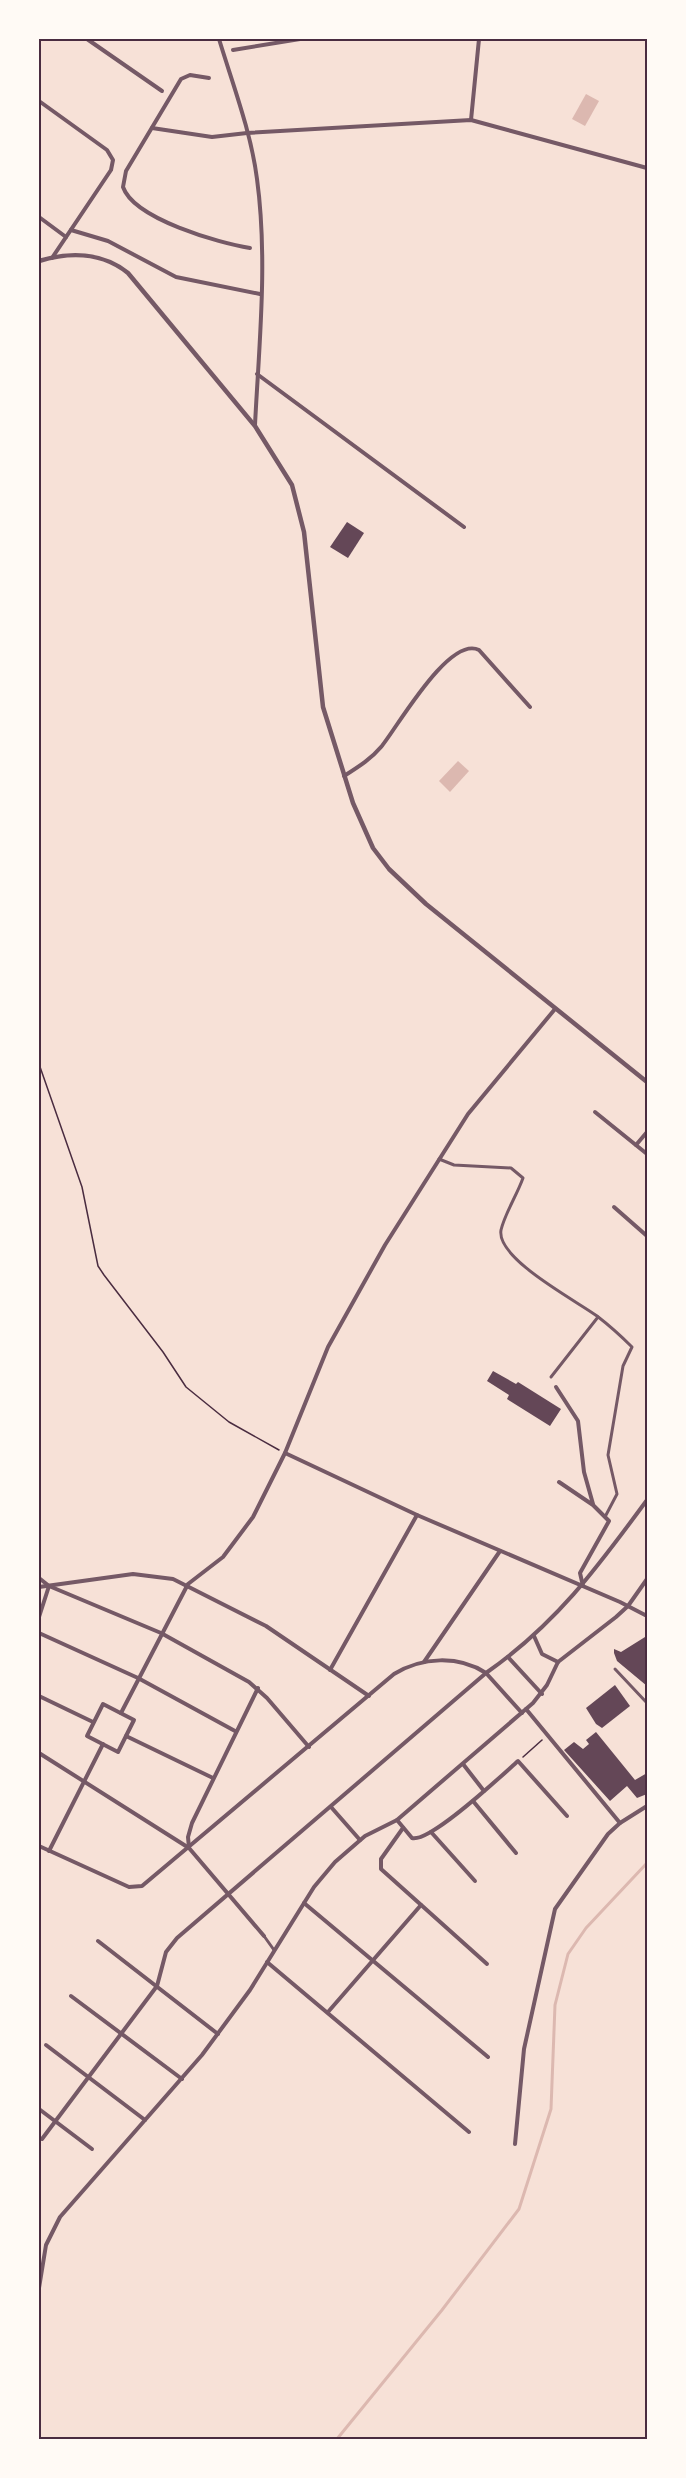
<svg xmlns="http://www.w3.org/2000/svg" width="686" height="2478" font-family="Jost,sans-serif">
	<style>
		.water { fill: #dcb8b0 }
		.lines { fill: none; stroke-linecap: round; stroke-linejoin: round }
		.stream { stroke: #dcb8b0; stroke-width: 3 }
		.building { fill: #644757 }
		.path { stroke: #4a2c40; stroke-width: 1.5 }
		.pedestrian { stroke: #755966; stroke-width: 3 }
		.minor { stroke: #755966; stroke-width: 4 }
		.tertiary { stroke: #755966; stroke-width: 4.5 }
		.neatline { fill: none; stroke: #4a2c40; stroke-width: 2 }
	</style>
	<rect width="100%" height="100%" fill="#f7e1d7"/>
	<g class="water">
		<path d="M586,94l13,7 -14,25 -13,-7z"/>
		<path d="M458,761l11,10 -19,21 -11,-11z"/>
	</g>
	<g class="lines">
		<path class="stream" d="M337,2439l105,-129 77,-101 32,-100 4,-104 13,-51 18,-26 61,-65"/>
	</g>
	<g class="building">
		<path d="M347,522l17,11 -16,25 -18,-11z"/>
		<path d="M493,1371l23,13 2,-2 43,27 -11,17 -43,-27 2,-4 -22,-14z"/>
		<path d="M645,1637h2v49l-30,-25 -3,-8v-4l7,3z"/>
		<path d="M615,1685l15,21 -28,22 -6,-4 -10,-16z"/>
		<path d="M596,1732l39,48 12,-7v21l-10,4 -10,-12 -17,15 -46,-51 10,-8 9,7 6,-5 -3,-4z"/>
	</g>
	<g class="lines">
		<g class="path">
			<path d="M39,1064l43,123 16,79 6,9 59,77 23,35 43,35 50,28"/>
			<path d="M523,1757l19,-17"/>
		</g>
		<g class="pedestrian">
			<path d="M439,1159l15,6 57,3 12,10c-6,17 -18,35 -22,52 -5,29 76,71 96,86 13,10 24,20 35,31l-9,19 -15,89 9,39 -11,21"/>
			<path d="M551,1377l47,-60"/>
			<path d="M615,1669l32,34"/>
			<path d="M264,1936l10,14"/>
		</g>
		<g class="minor">
			<path d="M87,39l75,52"/>
			<path d="M219,39c14,46 32,93 38,140 11,81 2,166 -2,246"/>
			<path d="M233,50l67,-11"/>
			<path d="M209,78l-19,-3 -9,4 -55,92 -3,16c11,32 96,56 127,61"/>
			<path d="M39,101l68,49 6,10 -2,10 -59,88"/>
			<path d="M471,120l8,-81"/>
			<path d="M152,128l60,9 35,-4 224,-13 176,48"/>
			<path d="M39,217l27,20"/>
			<path d="M71,230l37,11 68,36 84,17"/>
			<path d="M257,374l207,153"/>
			<path d="M344,776c14,-9 27,-17 37,-29 16,-19 68,-112 98,-97l51,57"/>
			<path d="M595,1112l52,42"/>
			<path d="M636,1145l11,-13"/>
			<path d="M614,1207l33,29"/>
			<path d="M556,1387l22,34 6,51 9,32"/>
			<path d="M285,1453l132,62 203,87 27,14"/>
			<path d="M559,1482l34,23 16,16 -29,52 3,13"/>
			<path d="M39,1578l10,8 112,47 88,49 18,16 42,49"/>
			<path d="M39,1587l94,-13 40,5 93,47 103,70"/>
			<path d="M39,1617l10,-31"/>
			<path d="M39,1633l99,45 97,53"/>
			<path d="M534,1636l8,18 16,8"/>
			<path d="M508,1657l34,37"/>
			<path d="M424,1662l76,-111"/>
			<path d="M330,1670l87,-155"/>
			<path d="M39,1696l54,26"/>
			<path d="M103,1704l31,16 -16,32 -31,-16z"/>
			<path d="M526,1709l94,114"/>
			<path d="M121,1713l67,-129 35,-27 30,-40 32,-64 43,-106 57,-102 83,-131 87,-105"/>
			<path d="M126,1736l87,42"/>
			<path d="M39,1753l150,95 75,88"/>
			<path d="M463,1764l21,27"/>
			<path d="M473,1801l43,52"/>
			<path d="M331,1807l29,33"/>
			<path d="M397,1820l15,18c18,5 89,-62 106,-77l49,55"/>
			<path d="M403,1828l-22,31v10l106,95"/>
			<path d="M431,1832l44,49"/>
			<path d="M39,1846l90,41 13,-1 252,-212c28,-17 64,-19 92,-1 70,-49 111,-105 161,-173"/>
			<path d="M189,1848l-1,-11 4,-14 66,-135"/>
			<path d="M49,1851l54,-107"/>
			<path d="M304,1903l184,154"/>
			<path d="M98,1941l120,93"/>
			<path d="M267,1962l202,170"/>
			<path d="M71,1996l111,83"/>
			<path d="M328,2012l93,-107"/>
			<path d="M46,2045l99,75"/>
			<path d="M39,2109l53,40"/>
			<path d="M42,2139l115,-153 9,-34 11,-14 309,-265 36,40"/>
			<path d="M515,2144l9,-95 31,-140 53,-75 12,-11 27,-17"/>
			<path d="M39,2288l7,-43 14,-28 142,-162 48,-65 64,-103 21,-25 30,-26 32,-16 136,-117 14,-18 11,-23 58,-45 12,-11 19,-27"/>
		</g>
		<path class="tertiary" d="M39,261c30,-9 63,-9 89,12l127,153 37,59 12,47 19,175 30,96 20,45 16,21 37,35 221,178"/>
	</g>
	<rect width="686" height="2478" fill="none" stroke="#fffaf5" stroke-width="81"/>
	<rect x="40" y="40" width="606" height="2398" class="neatline"/>
</svg>
